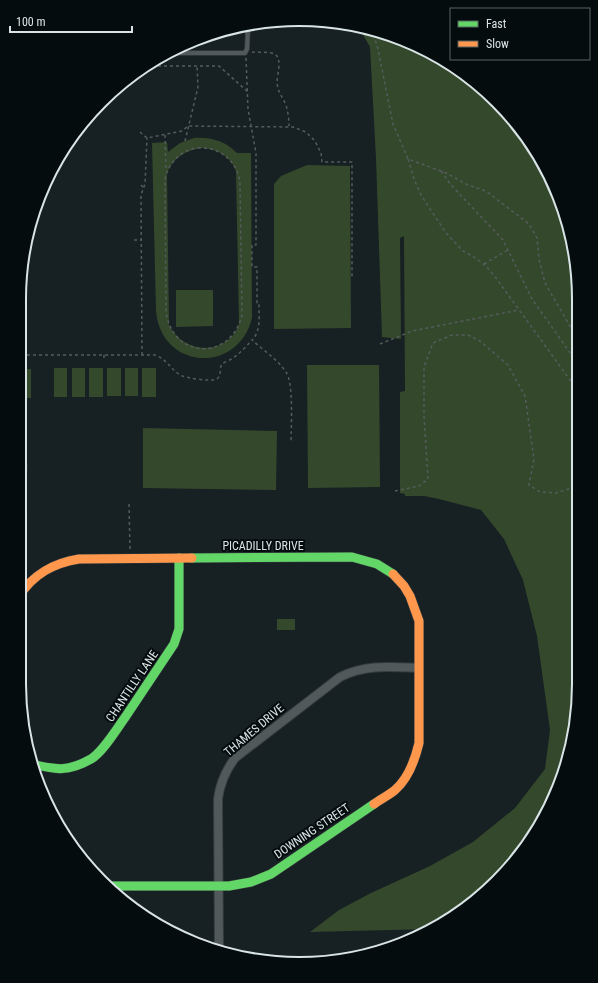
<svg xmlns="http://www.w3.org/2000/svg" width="598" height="983" font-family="'Roboto Condensed',sans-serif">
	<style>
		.green { fill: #34482c; fill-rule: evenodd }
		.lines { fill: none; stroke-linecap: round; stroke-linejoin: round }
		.lane-casing { stroke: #363d3f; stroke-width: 5.5 }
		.street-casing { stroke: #363d3f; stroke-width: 10 }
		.fast-casing { stroke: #363d3f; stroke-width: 10 }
		.slow-casing { stroke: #363d3f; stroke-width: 10 }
		.path { stroke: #545c5c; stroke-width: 1.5; stroke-dasharray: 3 3; stroke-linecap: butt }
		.lane { stroke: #52595a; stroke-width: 4 }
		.street { stroke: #52595a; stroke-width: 8 }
		.fast { stroke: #63d668; stroke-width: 9 }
		.slow { stroke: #ff974d; stroke-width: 9 }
		.labels { text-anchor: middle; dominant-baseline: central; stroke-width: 4; stroke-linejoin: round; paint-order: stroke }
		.street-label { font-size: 12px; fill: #d9e4e6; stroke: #050c0d }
		.rim { fill: none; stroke: #d9e4e6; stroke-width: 2 }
	</style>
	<rect width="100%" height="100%" fill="#172022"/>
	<g class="green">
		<path d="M358,26l13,2 52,20 46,29 41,38 32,44 27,67 9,54 -1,440 -19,71 -37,63 -66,63 -24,12 -121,3 29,-22 32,-17 59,-27 43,-24 42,-34 30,-39 5,-39 -13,-94 -14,-56 -19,-41 -23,-29 -42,-11 -15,-3h-19v-2l-5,-1v-101l5,-1 -1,-155 -4,2 1,101 -19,-2 -6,-179 -6,-111z"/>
		<path d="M194,138c17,-1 31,3 43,15h14l1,165c-14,57 -91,52 -96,-7l-4,-168 15,-1 1,10 12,-9zM202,148c14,1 30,8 34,24l3,151c-2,7 -5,12 -10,16 -20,17 -49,8 -60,-14l-2,-152c6,-15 19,-23 35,-25z"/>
		<path d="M307,165l43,1 1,162 -77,1v-145l7,-8z"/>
		<path d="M176,290h37v36l-37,1z"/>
		<path d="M307,365h72l1,122 -72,1z"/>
		<rect x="54" y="368" width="13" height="29"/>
		<rect x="72" y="368" width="13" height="29"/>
		<rect x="89" y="368" width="14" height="29"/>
		<rect x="107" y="368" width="14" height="28"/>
		<rect x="125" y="368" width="13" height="28"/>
		<rect x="142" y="368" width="14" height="29"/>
		<rect x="21" y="369" width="10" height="29"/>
		<path d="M143,428l134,3 -1,59 -133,-2z"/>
		<path d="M20,448c13,13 6,33 0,47z"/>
		<rect x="277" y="619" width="18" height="11"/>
	</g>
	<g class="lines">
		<defs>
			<g id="lane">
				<path d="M235,28h13v-3"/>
				<path d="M166,53h79l2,-4 1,-21"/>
			</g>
			<path id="street" d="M219,951l-1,-152c2,-16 8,-29 17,-41l105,-81c27,-13 51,-10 79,-9"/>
			<g id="fast">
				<path d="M192,558l160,-1 25,7 16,10"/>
				<path d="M32,764c24,6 36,8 59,-5 12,-7 27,-32 35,-43 16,-24 32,-48 48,-72l5,-15v-71"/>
				<path d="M111,886h118l22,-4 20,-8 103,-70"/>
			</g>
			<g id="slow">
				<path d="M19,596c15,-22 34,-33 60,-37l113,-1"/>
				<path d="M374,804c7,-5 15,-9 21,-14 14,-12 20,-30 24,-47v-122l-9,-25 -6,-10 -11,-12"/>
			</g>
		</defs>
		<use href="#lane" class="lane-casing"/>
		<use href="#street" class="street-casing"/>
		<use href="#fast" class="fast-casing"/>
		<use href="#slow" class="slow-casing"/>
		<g class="path">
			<path d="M372,29l6,20 15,75 15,35 38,14 22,12 18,6 43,33 8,14 2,21 6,24 33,57"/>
			<path d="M252,52c6,1 19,-1 24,3 6,6 1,20 1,27 1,11 5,14 9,23 2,7 3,14 3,21"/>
			<path d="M246,58l2,51 8,44v92h-4v22h5v38h2c0,12 2,26 -7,35 11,10 25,19 34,32 8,11 5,56 5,71"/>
			<path d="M146,66h73l29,26"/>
			<path d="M140,132l7,6 35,-7 6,-5 105,1 13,5 9,9 6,12 1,9h30v116"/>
			<path d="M165,135l1,36"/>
			<path d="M185,141l13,-54 -1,-21"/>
			<path d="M198,148c22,-2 41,15 42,36l2,131c-11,46 -69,45 -76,-3l-1,-133c4,-17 16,-29 33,-31z"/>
			<path d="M408,159l6,20 7,16 25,38 17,18 11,6 12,9 10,12 82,113"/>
			<path d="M441,171l10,14 52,55 29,59 46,65"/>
			<path d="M141,185l3,3"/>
			<path d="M134,240h7"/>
			<path d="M484,264l24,-14"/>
			<path d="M380,344l32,-13 107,-21"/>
			<path d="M21,355h135c12,6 15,14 24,20 5,3 32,7 37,4 5,-4 2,-11 5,-15 3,-2 8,-4 11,-6 7,-5 13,-11 18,-17"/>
			<path d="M104,355v5"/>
			<path d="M142,355l-1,-160 4,-11 2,-46"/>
			<path d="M395,491l24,-5 9,-7 -4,-63v-49l9,-24 19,-8h16l12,6 28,24 17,31 9,63 -5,26 11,7 16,1 22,-7"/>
			<path d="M129,504l1,46"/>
			<path d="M409,939l22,-11"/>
		</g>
		<use href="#lane" class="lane"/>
		<use href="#street" class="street"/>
		<use href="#fast" class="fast"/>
		<use href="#slow" class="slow"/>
	</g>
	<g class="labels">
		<g class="street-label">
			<text x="263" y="546">PICADILLY DRIVE</text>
			<text transform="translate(132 686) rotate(-56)">CHANTILLY LANE</text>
			<text transform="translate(254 730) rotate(-40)">THAMES DRIVE</text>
			<text transform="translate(312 831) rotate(-34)">DOWNING STREET</text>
		</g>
	</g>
	<path d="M0 0H598V983H0ZM299 26H299A273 273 0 0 1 572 299V684A273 273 0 0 1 299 957H299A273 273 0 0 1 26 684V299A273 273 0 0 1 299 26Z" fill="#050c0d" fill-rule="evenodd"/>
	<path class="rim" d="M299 26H299A273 273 0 0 1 572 299V684A273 273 0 0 1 299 957H299A273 273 0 0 1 26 684V299A273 273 0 0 1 299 26Z"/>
	<rect x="450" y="8" width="140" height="52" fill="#050c0d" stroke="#5a6264"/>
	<rect x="458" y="21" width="20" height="6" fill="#63d668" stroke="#5a6264"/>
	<text x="486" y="28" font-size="12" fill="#d9e4e6">Fast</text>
	<rect x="458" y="41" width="20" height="6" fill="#ff974d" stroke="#5a6264"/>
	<text x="486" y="48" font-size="12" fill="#d9e4e6">Slow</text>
	<path d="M10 26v6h122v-6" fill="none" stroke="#d9e4e6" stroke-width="2"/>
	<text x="16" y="26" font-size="12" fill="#d9e4e6" stroke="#050c0d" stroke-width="3" paint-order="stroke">100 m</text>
</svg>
